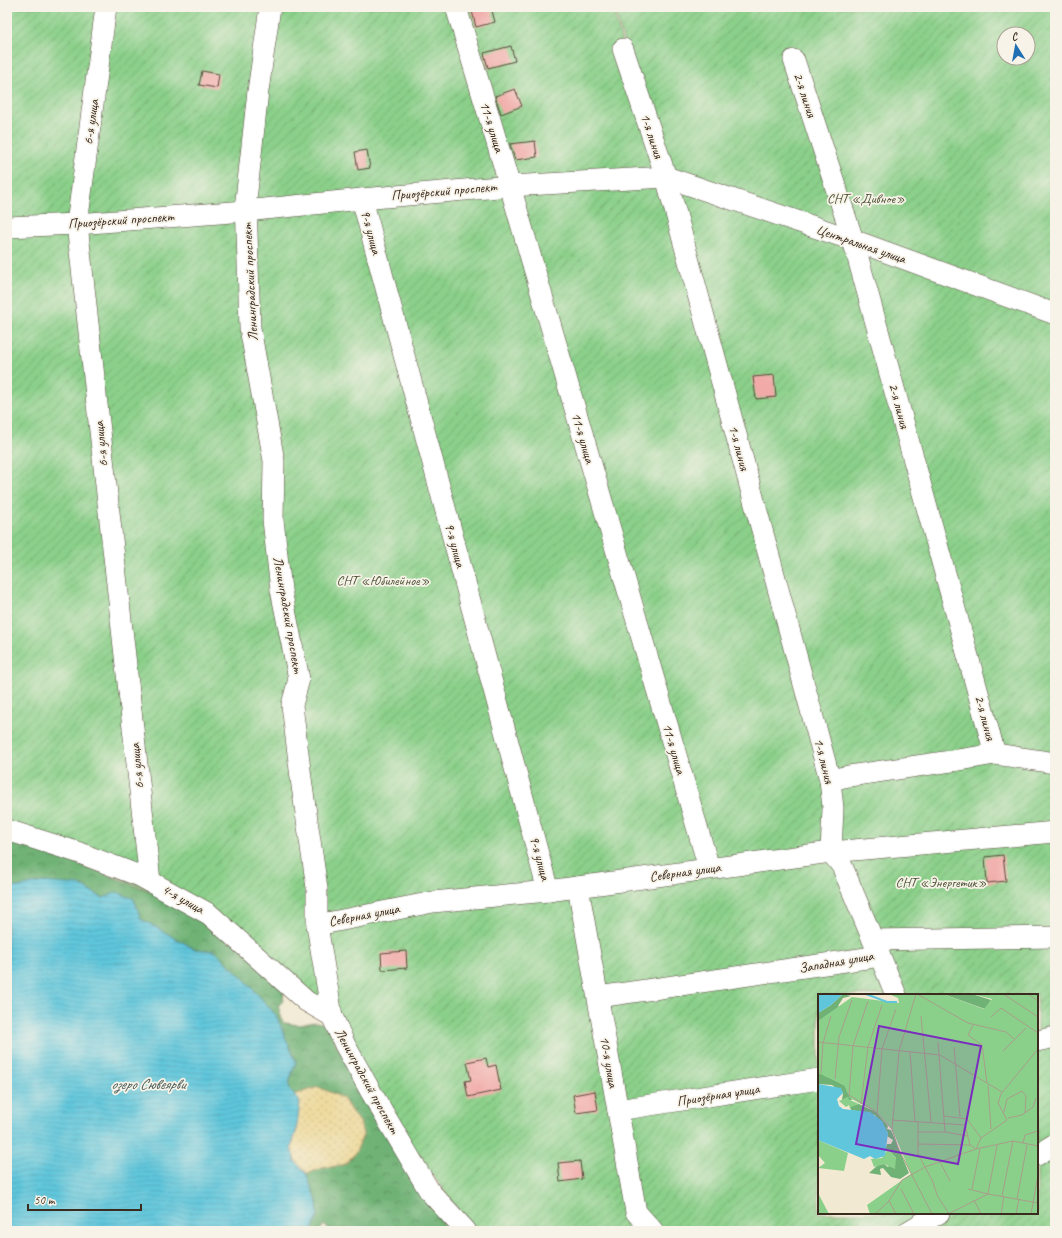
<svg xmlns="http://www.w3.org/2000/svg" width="1062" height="1238" font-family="Caveat,sans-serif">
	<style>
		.forest { fill: url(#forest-crowns); stroke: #566e4a }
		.sand { fill: url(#sand-dots); stroke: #94825e }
		.garden { fill: url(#garden-furrows); stroke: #637d54; fill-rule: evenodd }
		.water { fill: url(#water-rules); stroke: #4d787d }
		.building { fill: #f1aaa8 }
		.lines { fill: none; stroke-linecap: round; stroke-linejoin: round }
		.minor-casing { stroke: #564739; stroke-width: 22 }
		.minor { stroke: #fff; stroke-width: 21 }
		.labels { text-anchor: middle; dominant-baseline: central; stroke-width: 3.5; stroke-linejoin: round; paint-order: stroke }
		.street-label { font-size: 14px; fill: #3b2a1e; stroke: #f7f3e8 }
		.park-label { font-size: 14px; fill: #4f5439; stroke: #f7f3e8 }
		.water-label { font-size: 15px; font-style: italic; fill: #465957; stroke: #f7f3e8 }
		.inset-river { fill: none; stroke: #5fc6dc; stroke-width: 2 }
		.inset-road { fill: none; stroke: #a89d8a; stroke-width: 1 }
		.view { fill: #7b2cbf; fill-opacity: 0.15; stroke: #7b2cbf; stroke-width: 2 }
		.inset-edge { fill: none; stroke: #3b2a1e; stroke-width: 2 }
	</style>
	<defs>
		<pattern id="forest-crowns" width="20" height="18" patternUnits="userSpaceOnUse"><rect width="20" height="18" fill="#70b276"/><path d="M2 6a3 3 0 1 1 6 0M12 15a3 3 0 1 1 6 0" fill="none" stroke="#5d9160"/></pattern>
		<pattern id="sand-dots" width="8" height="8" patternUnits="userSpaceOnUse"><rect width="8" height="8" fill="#eeda9e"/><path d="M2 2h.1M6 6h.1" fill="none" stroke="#cdbb88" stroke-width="1.8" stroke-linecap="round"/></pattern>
		<pattern id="garden-furrows" width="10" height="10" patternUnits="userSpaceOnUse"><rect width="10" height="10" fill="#8bd08a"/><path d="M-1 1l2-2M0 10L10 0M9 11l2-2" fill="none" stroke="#73a970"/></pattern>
		<pattern id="water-rules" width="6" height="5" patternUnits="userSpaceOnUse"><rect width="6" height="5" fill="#5fc6dc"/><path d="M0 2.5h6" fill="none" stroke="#53aabc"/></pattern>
	</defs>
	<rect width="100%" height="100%" fill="#f7f3e8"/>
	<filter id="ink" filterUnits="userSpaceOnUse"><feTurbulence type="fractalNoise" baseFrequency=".025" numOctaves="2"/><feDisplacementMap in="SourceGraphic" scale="8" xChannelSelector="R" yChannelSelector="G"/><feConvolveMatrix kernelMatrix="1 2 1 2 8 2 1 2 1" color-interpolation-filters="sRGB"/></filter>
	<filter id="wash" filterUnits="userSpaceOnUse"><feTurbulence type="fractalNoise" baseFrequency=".012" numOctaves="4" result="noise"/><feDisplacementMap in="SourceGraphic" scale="16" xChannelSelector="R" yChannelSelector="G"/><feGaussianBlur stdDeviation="0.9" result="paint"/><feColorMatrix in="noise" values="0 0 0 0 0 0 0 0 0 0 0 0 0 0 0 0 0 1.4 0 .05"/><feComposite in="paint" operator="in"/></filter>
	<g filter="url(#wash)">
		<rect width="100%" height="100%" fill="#f1e9d2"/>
		<path class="forest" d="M7,836l202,78 75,77 -1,10 -5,5 5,17c6,0 12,2 17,2 11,-2 18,-6 28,2l44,87 26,36 27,46 24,35h-117l-8,-6 -5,6h-7l6,-16 -1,-13 -11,-29c6,0 11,-4 17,-5 6,-1 11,0 16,-2 20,-5 19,-27 21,-44l-5,-5 -12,-19 -25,-11 -24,8 -5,-6 1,-10 6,-17 -20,-47 -31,-35 -30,-29 -20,-2 -54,-30 -7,-20 -31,-1 -23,-12 -37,-4 -36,7z"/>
		<path class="sand" d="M318,1087l25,11 12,19 5,5 3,13 -7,17 -9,11 -8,3 -17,2 -12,5h-4l-11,-12 -4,-13 5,-16 2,-33 -4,-4z"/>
		<path class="garden" d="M7,7h605l218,773 5,-5 -221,-768h441v1224h-581l-103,-139 -39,-76 -123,-102 -202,-83zM1004,34h24v24h-24zM819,995h218v218h-218z"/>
		<path class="water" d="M43,882l37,3 23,13 14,-6 17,7 7,20 54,30 20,2 30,29 31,35 20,47 -6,17 -1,10 9,10 2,4 -4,29 -5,16 4,13 11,12 11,29 1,13 -6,16h-305v-342z"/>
		<g id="blocks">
			<g class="building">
				<path d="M471,7h20l4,15 -19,5z"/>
				<path d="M511,46l4,15 -27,7 -4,-15z"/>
				<path d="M202,71l17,3 -2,14 -18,-3z"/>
				<path d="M515,89l7,17 -21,8 -6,-18z"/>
				<path d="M535,141l2,16 -22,3 -5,-16z"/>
				<path d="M367,150l3,18 -12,2 -3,-18z"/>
				<path d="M774,375l2,22 -20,2 -3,-22z"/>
				<path d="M1003,855l3,26 -19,2 -2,-26z"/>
				<path d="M406,951l1,17 -25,2 -1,-17z"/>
				<path d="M486,1058l2,9 8,-2 5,25 -33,7 -3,-16 6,-1 -4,-18z"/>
				<path d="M595,1091l3,19 -22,3 -3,-18z"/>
				<path d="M580,1161l2,18 -22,3 -2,-19z"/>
			</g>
		</g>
	</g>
	<g filter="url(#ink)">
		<use href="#blocks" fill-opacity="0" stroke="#564739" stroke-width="1"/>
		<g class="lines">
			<defs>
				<g id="minor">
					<path d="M106,7l-29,217 73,657"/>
					<path d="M270,7l-12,84 -12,109 4,128 24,133 -1,59 8,70 18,89 -7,26 10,81 15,102v37l15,91 13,29 26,47 59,100 36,39"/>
					<path d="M456,7l54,179 199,682"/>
					<path d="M623,49l43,128 164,603 3,28 -2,44 11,14 31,74"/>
					<path d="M794,60l59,180 142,514"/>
					<path d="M362,199l186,692"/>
					<path d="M7,227l70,-3 168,-13 117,-12 148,-13 156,-9 187,63 202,74"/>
					<path d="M830,780l19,-4 116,-17 30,-5 60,9"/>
					<path d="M7,830l70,22 63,24 69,38 97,87 26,15"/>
					<path d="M578,887l58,325 17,19"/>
					<path d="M317,925l116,-23 115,-11 283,-39 224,-20"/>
					<path d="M880,956l16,39"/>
					<path d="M598,997l282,-41 -7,-16 182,-3"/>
					<path d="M1037,1041l18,-4"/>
					<path d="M618,1110l201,-31"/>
					<path d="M1037,1155l18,-11"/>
					<path d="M909,1231l30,-18"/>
				</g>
			</defs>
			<use href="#minor" class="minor-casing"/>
			<use href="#minor" class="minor"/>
		</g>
	</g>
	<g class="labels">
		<g class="street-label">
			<text transform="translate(805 95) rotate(72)">2-я линия</text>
			<text transform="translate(91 122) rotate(-82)">6-я улица</text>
			<text transform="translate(492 127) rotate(73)">11-я улица</text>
			<text transform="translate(652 136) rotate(72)">1-я линия</text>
			<text transform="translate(444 191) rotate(-5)">Приозёрский проспект</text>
			<text transform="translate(121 220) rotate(-4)">Приозёрский проспект</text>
			<text transform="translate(371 232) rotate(75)">9-я улица</text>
			<text transform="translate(861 244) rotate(19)">Центральная улица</text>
			<text transform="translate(250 282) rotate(-93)">Ленинградский проспект</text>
			<text transform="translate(899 406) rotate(75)">2-я линия</text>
			<text transform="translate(583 438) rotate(74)">11-я улица</text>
			<text transform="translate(101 444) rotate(-96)">6-я улица</text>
			<text transform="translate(739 448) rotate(75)">1-я линия</text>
			<text transform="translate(455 545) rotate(75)">9-я улица</text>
			<text transform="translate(288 615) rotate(80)">Ленинградский проспект</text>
			<text transform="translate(985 718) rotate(75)">2-я линия</text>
			<text transform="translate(674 749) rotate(74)">11-я улица</text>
			<text transform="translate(824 761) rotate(76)">1-я линия</text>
			<text transform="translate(137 766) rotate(-96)">6-я улица</text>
			<text transform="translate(540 858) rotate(75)">9-я улица</text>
			<text transform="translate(685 872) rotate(-8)">Северная улица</text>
			<text transform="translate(183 899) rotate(29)">4-я улица</text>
			<text transform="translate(364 915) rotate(-11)">Северная улица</text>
			<text transform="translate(836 962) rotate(-10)">Западная улица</text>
			<text transform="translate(609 1062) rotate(80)">10-я улица</text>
			<text transform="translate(367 1081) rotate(61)">Ленинградский проспект</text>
			<text transform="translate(718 1095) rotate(-9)">Приозёрная улица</text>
		</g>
		<g class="park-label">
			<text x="866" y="198">СНТ «Дивное»</text>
			<text x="383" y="580">СНТ «Юбилейное»</text>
			<text x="941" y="882">СНТ «Энергетик»</text>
		</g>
		<g class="water-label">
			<text x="148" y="1084">озеро Сювеярви</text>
		</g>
	</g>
	<g transform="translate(818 994)">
		<rect width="220" height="220" fill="#f1e9d2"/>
		<path d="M30,103l2,3 9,4 -9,5 -1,-4 -3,2 -7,-6zM0,146l30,13 -4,18 -26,-3 7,-5 -7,-8z" fill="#8bd08a"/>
		<path d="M25,0l8,2 -8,2 -5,8 2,1 -22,15v-9l13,-8zM125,0h29l19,6 -6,9zM0,78l30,15 -2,2 6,11h-3l-1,-3 -6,3 1,-7 -11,-8 -14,-1zM41,110l17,8 12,14 -1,3 4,1 18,43 -9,6 -9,-2 -8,-9 -3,1 1,6 -12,-2 9,-8 6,-1 4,3 8,-9 -8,-9 -3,2 2,-7h4l2,-4 -6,-4 1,-3 -13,-18 -24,-5v-3z" fill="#70b276"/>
		<path d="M70,155l8,9 -1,11 -11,-5 -10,3 -3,-8 11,-1z" fill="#8bd08a"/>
		<path d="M71,0h54l41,15 8,-10 -20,-5h66v220h-168l-3,-9 44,-31 -19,-45 -16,-17 -26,-14 -6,-13 -26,-12v-52l34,-24 47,6 -1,-5zM0,199l11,21h20h-31z" fill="#8bd08a"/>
		<path d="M0,0h25l-12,11 -13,8zM0,90l23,4 2,5 -6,6 2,7 4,3 27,3 12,9 6,12 -3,23 -10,3 -5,-3 -6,3 -46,-19z" fill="#5fc6dc"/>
		<path class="inset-river" d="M48,0l21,8h10"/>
		<path class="inset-road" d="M98,0l-17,57 -7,78 6,19 34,66M99,0l51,29 38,9 8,7M210,0l10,7M187,1l33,22M50,7l-15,45 -4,49 27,17 16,17M103,22l10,106M173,23l10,-9 37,25M155,31l-5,10 14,10 5,38M0,48l122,13 62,37M120,48l7,90M136,53l6,70M185,57l23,-23M92,58l5,69M3,79l2,-30 8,-27M17,85l4,-42 13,-37M170,91l3,44M43,110l7,-57 14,-42M186,118l3,-13 15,-8 4,5 -1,17M59,119l5,-64 14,-40M126,122l23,3 14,19M190,124l14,-3 11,-8 3,-9M74,126l73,5 5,20 5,3M100,128v32l15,28 4,13 12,19M100,138h27l23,4M205,149l2,-8 13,-4M100,150l52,1M158,155l5,-11 26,-18 -9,-17 3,-9 37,-45M122,168l10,19M83,195l13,25M150,195l20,5 9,-49M154,195l8,-40M184,202l11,-55M199,205l10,-54M156,206l7,14M71,207l7,13M57,220l14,-13 13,-21 23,-13 51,-18 37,-8 25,5M130,220l40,-20 50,9M183,220l3,-18M198,220l3,-15M213,220l7,-39"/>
		<path class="view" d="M61,32l102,20 -23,118 -102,-20z"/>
		<rect width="220" height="220" class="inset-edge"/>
	</g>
	<rect width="1062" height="1238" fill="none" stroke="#f7f3e8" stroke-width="24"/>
	<g transform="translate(1016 46) rotate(349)"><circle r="19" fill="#f7f3e8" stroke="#aca397"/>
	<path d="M0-3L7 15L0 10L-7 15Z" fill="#1f6fb2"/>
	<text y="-6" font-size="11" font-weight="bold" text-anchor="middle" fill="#3b2a1e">С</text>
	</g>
	<path d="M28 1204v6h113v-6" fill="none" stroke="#3b2a1e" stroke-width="2"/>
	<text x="34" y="1204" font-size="12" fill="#3b2a1e" stroke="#f7f3e8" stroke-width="3" paint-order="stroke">50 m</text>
</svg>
